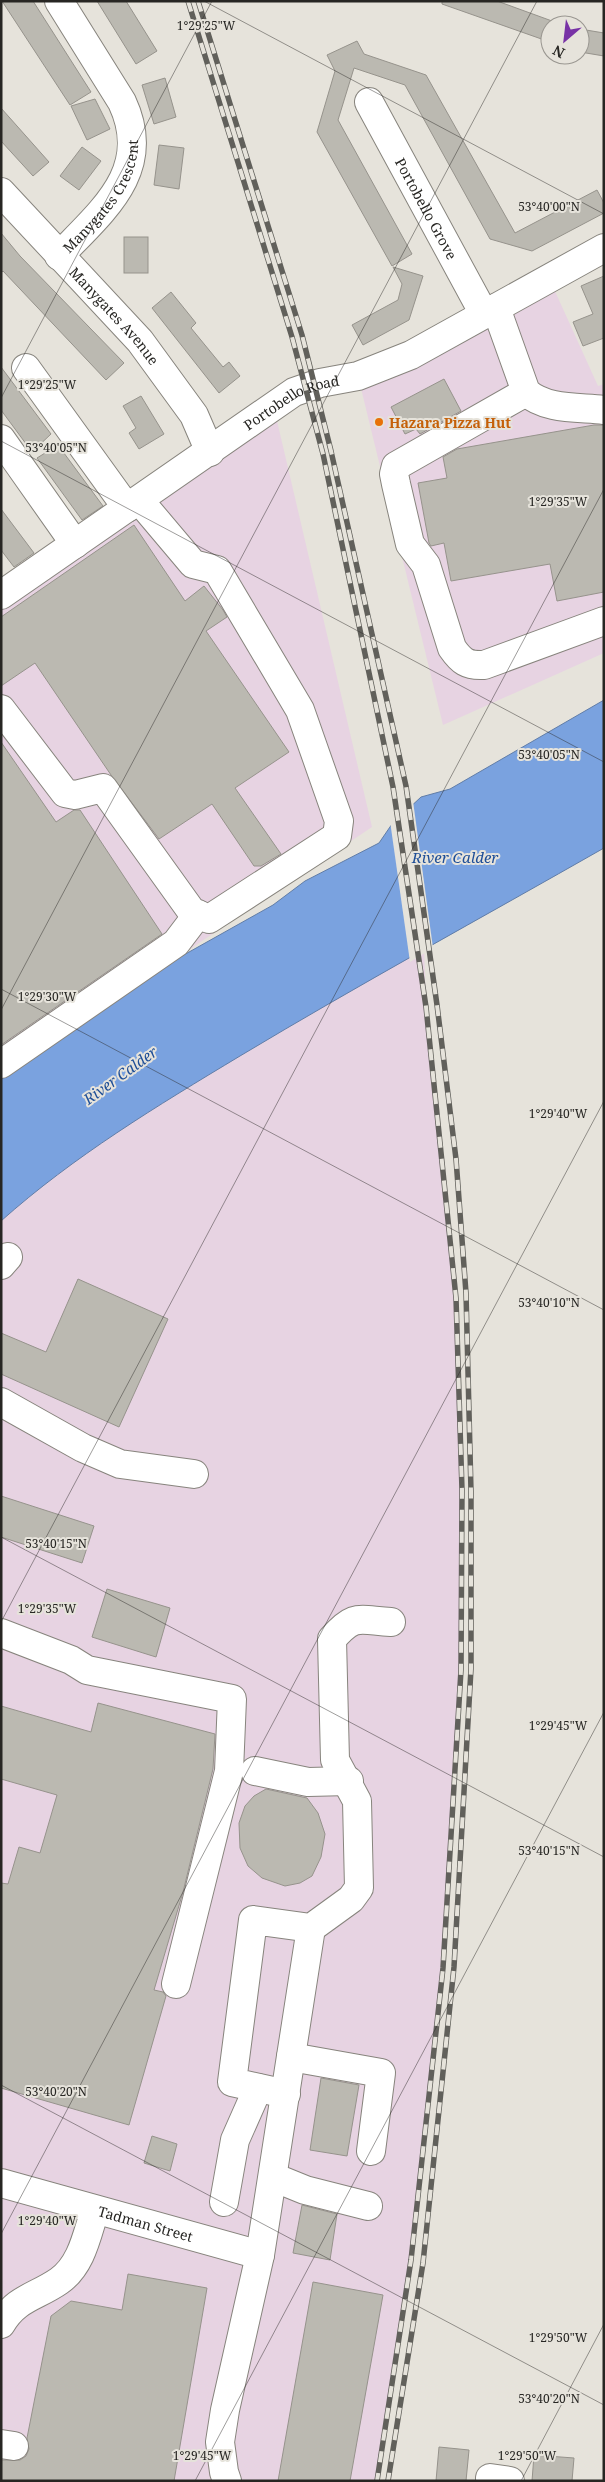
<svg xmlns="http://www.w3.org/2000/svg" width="605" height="2482" font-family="'Noto Serif',serif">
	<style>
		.industrial { fill: #e7d3e2 }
		.water { fill: #7aa2df; stroke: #617da7 }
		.pier { fill: #e6e3db }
		.building { fill: #bbb9b1; stroke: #96938c }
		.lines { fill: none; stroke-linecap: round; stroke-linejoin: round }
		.minor-casing { stroke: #87847d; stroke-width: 30 }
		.minor { stroke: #fff; stroke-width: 28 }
		.rail-casing { stroke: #61605b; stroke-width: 5.5 }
		.rail { stroke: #e6e3db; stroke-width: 4; stroke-dasharray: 11; stroke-linecap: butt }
		.ticks { fill: none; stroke: #272623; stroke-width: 1; stroke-opacity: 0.45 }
		.food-dot { fill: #e8710a; stroke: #e6e3db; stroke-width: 2 }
		.labels { text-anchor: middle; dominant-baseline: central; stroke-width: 4; stroke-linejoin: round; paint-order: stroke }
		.street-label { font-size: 14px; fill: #272623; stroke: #e6e3db }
		.food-label { font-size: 14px; font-weight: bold; fill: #c56008; stroke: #e6e3db; text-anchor: start }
		.water-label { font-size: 15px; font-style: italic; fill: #1e4e97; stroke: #e6e3db }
		.ticks-label { font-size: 12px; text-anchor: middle; fill: #272623; stroke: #e6e3db; stroke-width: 4; stroke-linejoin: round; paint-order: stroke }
	</style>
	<rect width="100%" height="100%" fill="#e6e3db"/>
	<g class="industrial">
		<path d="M549,278l49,108 6,-2v269l-161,72 -85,-349z"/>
		<path d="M274,408l98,419 -371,249v-481z"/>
		<path d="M422,885l4,122 30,291 6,192 -1,180 -18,298 -32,292 -34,221h-376v-1319z"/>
	</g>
	<path class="water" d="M604,700v148c-121,69 -244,136 -364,208 -83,50 -166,100 -239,165v-145l172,-115 100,-56 32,-24 74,-38 13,-19 29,-27 29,-8z"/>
	<path class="pier" d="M413,801l20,147 -23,14 -20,-141z"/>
	<g class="building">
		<path d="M2,1h31l58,91 -21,13z"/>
		<path d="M97,1h29l31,50 -21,13z"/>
		<path d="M442,1h55l66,24h-13v17l-108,-38z"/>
		<path d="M580,29l24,4v23l-24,-4z"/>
		<path d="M357,41l7,13 62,21 89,158 82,-43 7,13v10l-72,38 -42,-12 -85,-154 -51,-17 -16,52 74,134 -20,12 -75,-134 18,-61 -8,-16z"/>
		<path d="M165,78l11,39 -22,7 -12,-39z"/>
		<path d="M95,99l15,30 -23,11 -16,-34z"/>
		<path d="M1,108l48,54 -16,14 -32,-35z"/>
		<path d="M159,145l25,3 -5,41 -25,-4z"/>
		<path d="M82,147l19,14 -22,29 -19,-14z"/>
		<path d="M1,233l19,23 104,107 -18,17 -103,-109 -2,2z"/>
		<rect x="124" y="237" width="24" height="36"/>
		<path d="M393,267l30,9 -14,44 -46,25 -11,-20 46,-25 4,-16z"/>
		<path d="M604,276v62l-21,8 -10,-24 20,-8 -12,-28z"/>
		<path d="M171,292l25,31 -5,5 32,39 6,-5 11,14 -21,17 -67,-85z"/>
		<path d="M1,367l50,67 -19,18 -31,-42z"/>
		<path d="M444,379l17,32 -41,23 -4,-5 -11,5 -14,-27z"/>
		<path d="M141,396l23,38 -25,15 -10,-16 7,-5 -13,-22z"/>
		<path d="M594,425h10v167l-47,9 -7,-37 -99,17 -7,-38 -13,3 -2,-3 -11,-60 29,-5 -4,-21 14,-8z"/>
		<path d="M58,445l45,61 -21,14 -45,-62z"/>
		<path d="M1,509l33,44 -20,14 -13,-17z"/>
		<path d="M134,525l51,76 19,-15 19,24 4,7 -21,14 83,121 -54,36 46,66 -20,12h-7l-42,-62 -53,35 -48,-64 -76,-112 -34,23v-69z"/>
		<path d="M1,742l55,80 18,-12h6l82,124 -161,111z"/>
		<path d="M78,1279l90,40 -49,108 -118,-53v-41l45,19z"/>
		<path d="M1,1496l93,30 -12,37 -81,-26z"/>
		<path d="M107,1589l63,19 -14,49 -64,-20z"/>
		<path d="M98,1703l117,31 -2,35 -30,123 -29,98 9,2 3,4 -37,129 -128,-37v-205l7,1 11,-37 21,6 17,-58 -56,-16v-73l90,26z"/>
		<path d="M266,1789l41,9 11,15 7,21 -4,23 -9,19 -12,7 -15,3 -23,-8 -14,-12 -8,-18 -1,-25 6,-17 9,-10z"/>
		<path d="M321,2078l38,7 -12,71 -37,-6z"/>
		<path d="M152,2136l25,8 -7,27 -26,-8z"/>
		<path d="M302,2205l35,9 -7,46 -37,-7z"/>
		<path d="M128,2274l79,14 -33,193h-173v-21h19l6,-4 3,-7 -2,-11 24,-122 20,-15 51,9z"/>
		<path d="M313,2282l70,13 -33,186h-72z"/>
		<path d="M439,2447l30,3 -3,31h-30z"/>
		<path d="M534,2455l40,3 -2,23h-40z"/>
	</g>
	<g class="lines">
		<defs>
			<g id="minor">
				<path id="s1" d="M369,102l115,212"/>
				<path id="s2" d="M1,192l139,149 54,74 16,37"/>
				<path id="s3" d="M59,256c44,-46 95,-86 63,-154l-63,-101"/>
				<path d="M496,308l30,84c20,18 52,15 78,18"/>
				<path d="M26,368l101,140"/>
				<path d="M526,392l-130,74 -2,8 2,10 14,60 16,21 26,83c9,13 15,18 32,17l120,-44"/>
				<path d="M1,439l74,105"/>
				<path id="s4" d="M1,595l293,-203 26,-9 38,-7 53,-21 193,-107"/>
				<path d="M1,709l64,84 10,2 28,-7 89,124 17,7 128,-83 2,-15 -39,-111 -83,-140 -24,-6 -54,-64"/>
				<path d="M1,1064l175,-121 22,-29"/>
				<path d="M1,1265l7,-8"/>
				<path d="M1,1402l82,46 37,16 74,10"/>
				<path d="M1,1633l70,27 16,10 145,29 -3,72 -53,213"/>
				<path d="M255,1771l53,11 41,-1"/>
				<path d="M291,2057l90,16 -10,78"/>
				<path d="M286,2094l-54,-12 21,-162 58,8 40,-29 8,-11 -2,-87 -22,-41 -3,-121c23,-26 26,-19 59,-17"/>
				<path d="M273,2177l32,13 63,16"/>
				<path id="s5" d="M1,2183l259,72"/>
				<path d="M224,2202l11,-62 23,-52"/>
				<path d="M1,2324c15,-26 35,-27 58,-43 23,-16 28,-47 36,-71"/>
				<path d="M1,2444l13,2"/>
				<path d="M490,2478l20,3"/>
				<path d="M227,2481l-3,-9 -4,-30 5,-32 35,-155 51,-327"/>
			</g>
		</defs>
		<use href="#minor" class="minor-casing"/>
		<use href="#minor" class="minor"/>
		<defs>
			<g id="rail">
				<path d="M188,1l104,336 31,117 70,333 33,220 30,291 6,192 -1,180 -18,298 -32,292 -34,221"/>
				<path d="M198,1l104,334 29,116 75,335 31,219 19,154 10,134 5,198v178l-17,298 -31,296 -35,218"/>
			</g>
		</defs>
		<use href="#rail" class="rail-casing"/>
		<use href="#rail" class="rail"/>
	</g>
	<path class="ticks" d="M204,1l400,213M1,398l211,-397M1,441l603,321M1,989l603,321M1,1010l536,-1009M1,1537l603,320M1,1622l603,-1133M1,2085l603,320M1,2234l603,-1133M195,2481l409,-769M521,2481l83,-157"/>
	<circle class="food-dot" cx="379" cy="422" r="5"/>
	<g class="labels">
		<g class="street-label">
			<text stroke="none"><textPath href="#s3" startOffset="75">Manygates Crescent</textPath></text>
			<text stroke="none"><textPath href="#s1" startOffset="121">Portobello Grove</textPath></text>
			<text stroke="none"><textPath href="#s2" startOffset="168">Manygates Avenue</textPath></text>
			<text stroke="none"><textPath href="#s4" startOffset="350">Portobello Road</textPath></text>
			<text stroke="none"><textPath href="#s5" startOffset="150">Tadman Street</textPath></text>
		</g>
		<g class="food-label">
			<text x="389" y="422">Hazara Pizza Hut</text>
		</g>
		<g class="water-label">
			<text x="455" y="857">River Calder</text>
			<text transform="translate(120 1075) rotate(-36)">River Calder</text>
		</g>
	</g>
	<g class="ticks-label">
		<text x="206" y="30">1°29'25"W</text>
		<text x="549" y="211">53°40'00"N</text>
		<text x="47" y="389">1°29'25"W</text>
		<text x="56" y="452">53°40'05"N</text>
		<text x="558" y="506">1°29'35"W</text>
		<text x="549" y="759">53°40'05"N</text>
		<text x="47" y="1001">1°29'30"W</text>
		<text x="558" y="1118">1°29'40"W</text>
		<text x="549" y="1307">53°40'10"N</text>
		<text x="56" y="1548">53°40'15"N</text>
		<text x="47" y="1613">1°29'35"W</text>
		<text x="558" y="1730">1°29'45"W</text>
		<text x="549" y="1855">53°40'15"N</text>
		<text x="56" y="2096">53°40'20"N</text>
		<text x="47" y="2225">1°29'40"W</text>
		<text x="558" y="2342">1°29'50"W</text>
		<text x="549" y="2403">53°40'20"N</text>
		<text x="202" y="2460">1°29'45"W</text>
		<text x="527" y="2460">1°29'50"W</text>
	</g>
	<rect width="605" height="2482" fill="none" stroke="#272623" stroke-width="5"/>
	<g transform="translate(565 40) rotate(208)"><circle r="24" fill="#e6e3db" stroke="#9a9791"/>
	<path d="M0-4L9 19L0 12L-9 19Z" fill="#7832a6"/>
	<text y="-8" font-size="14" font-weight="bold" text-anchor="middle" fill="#272623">N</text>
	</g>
</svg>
